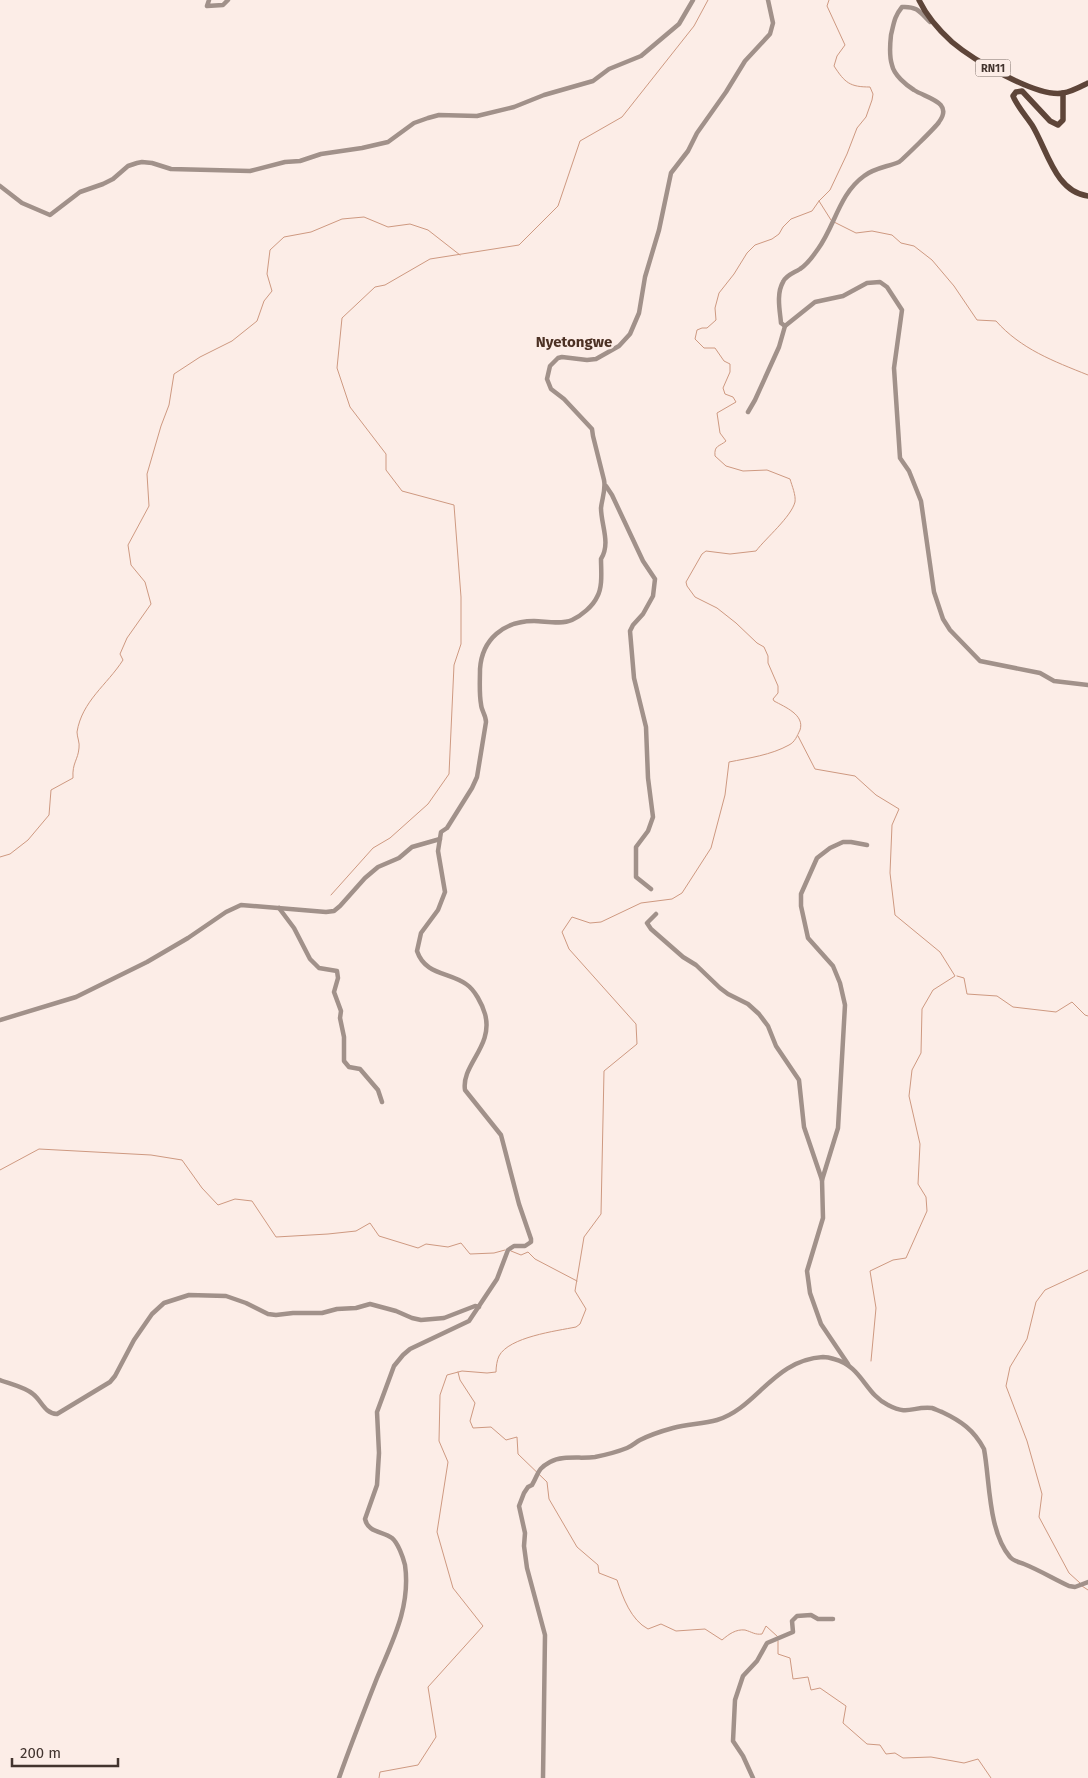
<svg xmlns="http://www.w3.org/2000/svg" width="1088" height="1778" font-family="'Fira Sans',sans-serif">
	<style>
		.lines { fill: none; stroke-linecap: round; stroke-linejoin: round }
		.stream { stroke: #ce9981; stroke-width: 1 }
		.minor { stroke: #a1918a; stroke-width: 4.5 }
		.major { stroke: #5e4539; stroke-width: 5.5 }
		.labels { text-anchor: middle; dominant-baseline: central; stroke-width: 4.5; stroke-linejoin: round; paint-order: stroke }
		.shield { fill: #fcede7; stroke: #7a6c66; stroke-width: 1 }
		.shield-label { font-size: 11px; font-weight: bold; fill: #42342e }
		.quarter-label { font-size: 15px; font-weight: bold; fill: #4c3124; stroke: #fcede7 }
	</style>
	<rect width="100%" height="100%" fill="#fcede7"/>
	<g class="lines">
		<g class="stream">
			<path d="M819,201l12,19"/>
			<path d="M834,222l22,11 16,-2 20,4 9,8 13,3 18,14 22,26 23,34 19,1c25,28 57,40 92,54"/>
			<path d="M798,736l17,33 40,7 21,19 23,14 -7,16 -2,48 5,42 45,37 15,24 -22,14 -11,19 -1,44 -9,17 -3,26 11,48 -2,40 8,13 1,14 -21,47 -13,2 -23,11 6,37 -5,53"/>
			<path d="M0,857l10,-3 18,-14 21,-25 2,-25 22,-12c-1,-15 5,-18 6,-30 1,-5 -2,-11 -2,-16 5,-31 30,-47 46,-72l-3,-6 7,-16 24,-34 -6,-22 -14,-17 -3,-20 21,-39 -2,-32 14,-48 8,-21 5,-31 26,-17 32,-16 25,-20 7,-20 8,-10 -5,-17 3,-24 14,-13 27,-5 31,-13 22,-2 24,10 22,-3 18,6 32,25"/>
			<path d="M331,895l42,-47 17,-10 38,-34 21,-30 5,-109 7,-21v-47l-7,-92 -52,-14 -16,-21v-16l-36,-47 -13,-39 5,-50 33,-31 10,-2 45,-26 89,-14 39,-39 22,-65 42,-24 72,-91 14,-26"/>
			<path d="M957,976l7,2 3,16 30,2 16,11 43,5 16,-10 13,13 3,1"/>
			<path d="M0,1170l39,-21 112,6 31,5 20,28 16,17 17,-6 17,2 24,36 52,-3 28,-3 14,-8 9,13 39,12 8,-4 22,3 13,-4 9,11 24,-1 11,-3"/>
			<path d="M511,1251l10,4 7,-3 7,7 42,22"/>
			<path d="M458,1372l2,8 15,23 -5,18 3,7 18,-1 15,13 11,-3 1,17 29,28 2,17 28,48 21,18 1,8 18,7c6,18 14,40 31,49l13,-5 15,7 29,-2 17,11c7,-6 14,-11 23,-10 7,2 10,5 17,4l4,-8 12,11"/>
			<path d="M1080,1583l-11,-10 -30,-56 3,-23 -15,-53 -21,-55 4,-19 17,-28 9,-37 9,-12 43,-20"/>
			<path d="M1082,1586l6,4"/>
			<path d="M778,1641v13l12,4 3,21 15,-2 3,13 9,-2 26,18 -3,17 24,21 13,1 6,9 9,-1 8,5 28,-1 33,6 14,-4 13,19"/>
			<path d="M379,1778l1,-6 38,-7 18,-28 -8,-50 55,-61 -30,-38 -16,-56 11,-70 -9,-21 1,-46 7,-20 15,-4 25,2 9,-1c0,-5 1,-12 3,-16 10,-19 57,-25 77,-29l4,-3 6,-15 -11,-18 9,-54 17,-23 3,-143 33,-27 -1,-20 -67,-75 -7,-17 10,-15 18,6 11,-1 40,-19 31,-4 10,-6 29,-45 14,-53 4,-33c20,-4 42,-7 60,-17 6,-3 8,-9 11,-15 5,-15 -15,-23 -26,-29l-1,-2 5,-6v-7l-10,-23v-7l-4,-9 -7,-4 -21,-20 -19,-15 -22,-11 -8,-11 -1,-4 16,-28 4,-3 24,3 26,-3c10,-13 35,-34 39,-49 1,-7 -3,-16 -5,-23l-23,-9 -24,1 -17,-5 -11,-10c-1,-11 4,-9 11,-15l-6,-8 -3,-20 19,-11 -3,-5 -8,-3 -2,-6 7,-16v-8l-6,-3 -9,-13h-11l-9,-9 2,-9 5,-2h5l9,-8 -1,-12 4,-15 15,-19 13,-21 8,-8 17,-6 7,-5 4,-7 8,-8 21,-8 7,-10 11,-11 17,-36 10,-26 9,-11 6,-17 1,-6 -3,-7c-20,0 -25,-4 -36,-21l3,-10 8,-11 -18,-39 2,-6"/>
		</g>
		<g class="minor">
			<path d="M209,0l-2,6 16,-1 5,-5"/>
			<path d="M0,186l22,17 28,12 30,-23 23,-8 10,-5 15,-13 9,-3 5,-1 10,1 19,6 79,2 35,-9 15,-1 21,-7 41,-6 26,-6 26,-19 14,-5 11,-3 38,1 37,-9 30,-12 49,-14 16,-12 32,-13 38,-32 14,-24"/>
			<path d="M785,326l-4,-3c-1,-12 -5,-29 2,-41 3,-7 11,-9 17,-13 8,-5 13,-13 18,-20 17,-23 21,-55 46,-73 10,-8 23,-9 35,-14 4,-3 37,-35 40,-40 15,-20 -13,-24 -25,-32 -8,-5 -20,-15 -22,-25 -3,-9 -2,-21 -1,-30 3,-12 3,-18 11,-28 15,-1 18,5 28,15"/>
			<path d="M748,412l7,-12 24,-53 6,-21 30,-24 28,-6 24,-13 13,-1 7,5 15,23 -8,58 6,90 9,13 12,30 13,91 9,27 7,11 30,31 60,12 14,8 34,4"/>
			<path d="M606,486l6,9 31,66 12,18 -2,17 -10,18 -10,11 -3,6 4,47 12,49 2,51 5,39 -5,14 -12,16v30l15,12"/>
			<path d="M279,908l15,20 16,31 9,9 18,3 1,7 -4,14 7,19 -1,7 4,19v24l5,6 11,2 18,21 4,12"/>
			<path d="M656,914l-9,9 4,6 32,28 13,8 24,23 8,6 20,10 11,10 9,12 8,20 23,34 5,47 18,53 1,38 -16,53 3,22 11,31 27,40"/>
			<path d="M0,1020l76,-23 71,-35 41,-24 38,-26 15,-7 85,7 8,-1 6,-5 25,-28 13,-11 21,-9 13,-11 28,-8"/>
			<path d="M822,1180l16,-52 7,-123 -5,-22 -7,-17 -25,-28 -7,-32v-12l16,-36 13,-10 13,-6h8l16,3"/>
			<path d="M0,1380c10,4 25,7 33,14 9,7 11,19 24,20l53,-32 5,-6 19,-36 18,-26 12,-11 25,-8 37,1 20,7 22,11 8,1 17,-2h29l15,-4 19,-1 14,-4 26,7 16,7 9,2 23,-2 31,-12 4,1"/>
			<path d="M339,1778c12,-34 25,-67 38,-100 15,-36 34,-71 28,-113 -2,-8 -7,-22 -13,-27 -9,-7 -24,-5 -27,-19l12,-34 2,-32 -2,-41 17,-46 9,-11 7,-6 59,-28 28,-42 11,-29 6,-4h11l6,-4v-3l-12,-35 -18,-69 -36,-45c-4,-25 29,-44 20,-76 -3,-10 -10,-24 -19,-30 -17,-12 -41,-9 -49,-33l4,-18 17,-23 7,-18 -7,-41 3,-19 6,-4 25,-40 5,-11 9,-55c0,-7 -5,-12 -5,-18 -2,-11 -1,-24 -1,-35 2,-30 24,-48 54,-48 11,0 27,4 38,-1 9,-4 21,-14 25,-23 6,-10 4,-27 4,-38 10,-16 0,-34 0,-51 1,-10 5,-18 3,-28l-11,-44 -1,-7 -28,-30 -13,-10 -4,-10 3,-13 8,-8 4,-1 25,3 9,-1 23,-13 11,-12 9,-21 6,-36 14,-47 12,-57 17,-22 9,-18 29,-41 19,-31 25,-27 3,-11 -5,-23"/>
			<path d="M543,1778l2,-143 -18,-67 -3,-22 1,-13 -6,-27 5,-13 4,-6 4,-2c7,-12 5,-16 18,-23 13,-7 31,-3 45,-5 10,-2 22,-5 32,-9 5,-2 9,-6 13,-8 10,-5 22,-9 33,-12 14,-4 30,-4 44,-8 40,-12 56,-60 106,-63 4,0 8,1 11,2 28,7 31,35 54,46 21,11 24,1 44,3 3,1 7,3 10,4 19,9 32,18 42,37 6,32 4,82 26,108 3,4 9,5 14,7 15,6 30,15 45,22l6,1 13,-5"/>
			<path d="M753,1778l-10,-22 -10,-15 2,-41 8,-24 14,-15 10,-18 26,-11 -1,-11 5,-5 14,-1 7,4h15"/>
		</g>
		<g class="major">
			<path d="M919,0c7,15 21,31 33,42 20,17 85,56 111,51 8,-1 17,-6 25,-10"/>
			<path d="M1063,93v27l-5,5 -8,-4 -28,-30 -6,1 -3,4c4,10 13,20 19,29 15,24 23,67 56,71"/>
		</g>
	</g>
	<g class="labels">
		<rect class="shield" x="975.5" y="59.5" width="35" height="17" rx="4"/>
		<g class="shield-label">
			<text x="993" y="68">RN11</text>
		</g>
		<g class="quarter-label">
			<text x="574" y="342">Nyetongwe</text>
		</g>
	</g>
	<path d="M12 1758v8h106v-8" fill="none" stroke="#42342e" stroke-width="2.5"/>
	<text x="20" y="1758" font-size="15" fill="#42342e" stroke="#fcede7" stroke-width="4" paint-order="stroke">200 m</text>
</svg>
